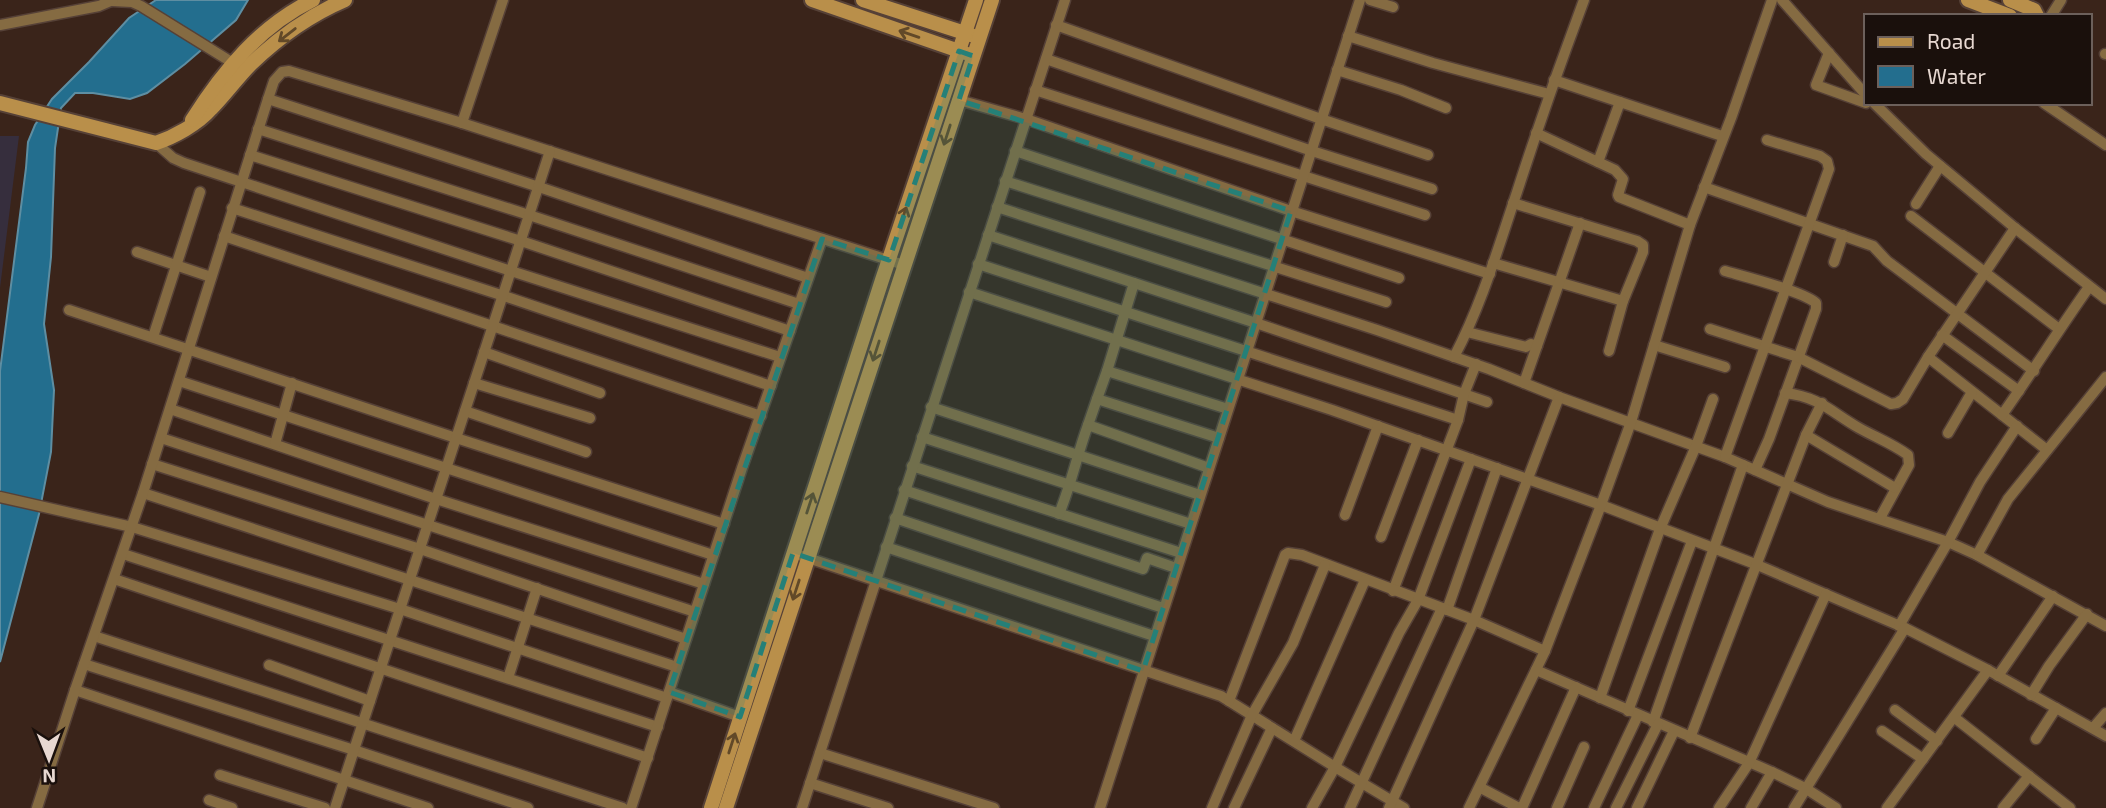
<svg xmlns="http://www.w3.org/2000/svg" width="2106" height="808" font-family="'Exo 2',sans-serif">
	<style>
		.medical { fill: #362e3d }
		.water { fill: #236e8e; stroke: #5e8ea2; stroke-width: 2 }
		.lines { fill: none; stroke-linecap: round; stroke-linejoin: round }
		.street-casing { stroke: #564137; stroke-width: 13 }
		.secondary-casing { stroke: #564137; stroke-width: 18 }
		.street { stroke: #856b42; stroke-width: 10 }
		.secondary { stroke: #b98f4a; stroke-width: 14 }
		.oneway { stroke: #624928 }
		.marked { fill: #258078; fill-opacity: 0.2; stroke: #258078; stroke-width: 5; stroke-dasharray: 14 9; stroke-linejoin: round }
	</style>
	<rect width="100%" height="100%" fill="#3a241a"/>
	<path class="medical" d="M0,136h19l-19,152z"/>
	<path class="water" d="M156,0h92l-12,20 -51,44 -38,29 -17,6 -37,-6h-18l-14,15 -6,40 -4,109 -7,67 10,66 -3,62 -12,62 -39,148v-291l26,-203 2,-26 7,-17 17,-26 37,-37 40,-44z"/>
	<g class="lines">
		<defs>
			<g id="street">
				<path d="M1370,0l23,7"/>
				<path d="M1782,0l84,95"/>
				<path d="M112,1l20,1 9,4 92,57"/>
				<path d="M2051,16l10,-16"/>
				<path d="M0,25l99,-19 14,-6"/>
				<path d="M1056,25l265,94 107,36"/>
				<path d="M1348,36l85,27 116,31"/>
				<path d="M1829,53l-13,32 50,18"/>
				<path d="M2105,54h1"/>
				<path d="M1046,59l266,92 120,38"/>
				<path d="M1337,70l64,20 45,18"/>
				<path d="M1554,80l168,56"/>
				<path d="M1035,90l390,125"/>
				<path d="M268,99l271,88 269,91"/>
				<path d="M959,100l67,19 265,92 199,63"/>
				<path d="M1874,103l52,51 89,74 91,71"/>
				<path d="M2044,103l62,42"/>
				<path d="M462,123l41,-123"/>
				<path d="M258,129l271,86 270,89"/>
				<path d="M1536,133l79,37 8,9 -5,16 1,2 71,28"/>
				<path d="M156,143l17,15 11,5 327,108 269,86"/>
				<path d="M1015,151l384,127"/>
				<path d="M250,155l271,86 269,90"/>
				<path d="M1598,162l22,-60"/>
				<path d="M1005,181l381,121"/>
				<path d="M1704,187l169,59 14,15 147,110"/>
				<path d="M1513,203l124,38 6,4v7l-20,49 -14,50"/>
				<path d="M1916,204l24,-38"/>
				<path d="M997,207l380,123 112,39 70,28 166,60 103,45 120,40 29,13 129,71"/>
				<path d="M232,208l272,88 267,90"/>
				<path d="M1911,216l148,113"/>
				<path d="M988,235l268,88 231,79"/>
				<path d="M224,236l537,180"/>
				<path d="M137,252l74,25"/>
				<path d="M1834,262l9,-27"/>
				<path d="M1493,263l130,38"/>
				<path d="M978,264l480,156"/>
				<path d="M1725,271c21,6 77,20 91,32v6l-47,130 -14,31"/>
				<path d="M969,292l363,118 269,95 154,59 150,64 83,42 118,66"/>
				<path d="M69,310l387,128 268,86"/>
				<path d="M1710,329l88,28 93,47 6,-1 6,-4 25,-42 87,-129"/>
				<path d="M1467,332l59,15 5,-3 6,2"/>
				<path d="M1942,335l77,56"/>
				<path d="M153,337l47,-145"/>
				<path d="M1654,345l71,22"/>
				<path d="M484,352l116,41"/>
				<path d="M1454,357c28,-53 44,-109 63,-165 21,-65 43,-128 67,-192"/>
				<path d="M1928,357l119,93"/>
				<path d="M1107,371l27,-88"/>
				<path d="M179,381l534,174"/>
				<path d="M474,383l116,35"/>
				<path d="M1524,383l56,-160"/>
				<path d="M1785,393c35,4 46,19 74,35 16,9 34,16 49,27l1,10 -29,53"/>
				<path d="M1097,399l10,-28 121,38"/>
				<path d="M931,407l269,88"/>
				<path d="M170,409l266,90 268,85"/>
				<path d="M465,411l121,41"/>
				<path d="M2002,415c30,-42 57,-86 87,-128"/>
				<path d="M1088,425l9,-26 122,39"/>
				<path d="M1948,433l24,-41"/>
				<path d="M1806,435l89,53"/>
				<path d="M922,437l269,87"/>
				<path d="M161,438l534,174"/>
				<path d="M275,444l17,-61"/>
				<path d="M1725,457l104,-288 -2,-8 -7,-5 -53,-16"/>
				<path d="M152,464l268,85 266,90"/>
				<path d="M912,466l269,87"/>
				<path d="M904,490l239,79 4,-11 29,10"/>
				<path d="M143,493l534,174"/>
				<path d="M0,497l132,30 268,82 267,89"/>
				<path d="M1059,514c12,-29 18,-59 29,-89l121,43"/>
				<path d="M1345,515l33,-89"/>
				<path d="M895,518l268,90"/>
				<path d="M1381,537l37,-97"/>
				<path d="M886,547l268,89"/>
				<path d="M793,553l428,143 114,71 69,41"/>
				<path d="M123,554l535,173"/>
				<path d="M1977,555l31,-56 98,-122"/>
				<path d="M114,579l534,179"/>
				<path d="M1393,591l65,-171 6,-26 12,-30"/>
				<path d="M1447,610l50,-142"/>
				<path d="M1899,626l49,-84 32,-60 37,-56"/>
				<path d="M94,636l529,172"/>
				<path d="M84,664l270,86 174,58"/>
				<path d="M269,665l101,36"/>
				<path d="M1536,670l236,102 33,16 31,20"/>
				<path d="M1998,676l55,-80"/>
				<path d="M508,678l29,-90"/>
				<path d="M75,690l353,118"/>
				<path d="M669,692l71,25"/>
				<path d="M2031,695l18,-29 38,-52"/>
				<path d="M1600,698l60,-169 36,-83 17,-47"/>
				<path d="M1229,701l56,-146 3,-2 14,2 172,65 71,31"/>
				<path d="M1895,710l42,31"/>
				<path d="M1628,711l64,-170"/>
				<path d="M1955,718l115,90"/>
				<path d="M1653,722l90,-257"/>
				<path d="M2093,728l13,-15"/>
				<path d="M1882,731l41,28"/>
				<path d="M1690,738l116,-303 16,-32"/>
				<path d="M2036,739l20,-31"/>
				<path d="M1294,741l71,-161"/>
				<path d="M820,753l174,55"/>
				<path d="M220,775l105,33"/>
				<path d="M810,783l78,25"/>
				<path d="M1481,788l38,20"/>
				<path d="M209,800l23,8"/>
				<path d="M37,808l38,-118 68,-197 125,-394 6,-18 8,-9 7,-1 173,52 442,142"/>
				<path d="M335,808l215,-657"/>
				<path d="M631,808l111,-340 80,-229"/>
				<path d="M802,808l263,-808"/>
				<path d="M1100,808l260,-808"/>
				<path d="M1212,808l40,-93 41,-72 32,-78"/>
				<path d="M1234,808l38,-80"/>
				<path d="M1312,808l23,-41 64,-134 19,-33 53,-141"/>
				<path d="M1350,808l92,-200"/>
				<path d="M1389,808l85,-188 85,-223"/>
				<path d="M1469,808l76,-157 56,-146 30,-83 59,-197 41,-107 41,-118"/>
				<path d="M1522,808l54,-121"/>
				<path d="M1557,808l27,-61"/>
				<path d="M1594,808l44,-93"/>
				<path d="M1616,808l42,-84"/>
				<path d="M1637,808l37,-77"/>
				<path d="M1719,808l30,-45 77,-169"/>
				<path d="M1751,808l21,-36"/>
				<path d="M1794,808l111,-180"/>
				<path d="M1887,808l101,-138"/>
				<path d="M2003,808l26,-32"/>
			</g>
			<g id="secondary">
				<path d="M812,0l153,53"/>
				<path d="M863,0l108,35"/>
				<path d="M1968,0l42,16"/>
				<path d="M2010,0l24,10 3,6"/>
				<path d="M0,103l156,40c18,-6 42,-19 55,-34 14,-14 26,-31 40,-45 27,-26 59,-49 94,-64"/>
				<path d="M192,120c31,-49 68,-94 121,-120"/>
				<path d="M711,808l171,-528 94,-280"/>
				<path d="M726,808l266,-808"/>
			</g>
		</defs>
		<use href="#street" class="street-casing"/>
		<use href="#secondary" class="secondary-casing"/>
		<use href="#street" class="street"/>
		<use href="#secondary" class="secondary"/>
	</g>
	<defs><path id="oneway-shaft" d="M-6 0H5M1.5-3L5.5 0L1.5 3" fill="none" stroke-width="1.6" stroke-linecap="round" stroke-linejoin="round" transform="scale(1.75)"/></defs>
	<g class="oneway">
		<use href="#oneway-shaft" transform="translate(909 34) rotate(-161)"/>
		<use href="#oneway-shaft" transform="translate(287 35) rotate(142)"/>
		<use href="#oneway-shaft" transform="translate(947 135) rotate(108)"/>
		<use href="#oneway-shaft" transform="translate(903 217) rotate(-71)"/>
		<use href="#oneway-shaft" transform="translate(876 351) rotate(108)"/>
		<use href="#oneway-shaft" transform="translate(810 503) rotate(-72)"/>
		<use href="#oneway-shaft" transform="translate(796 590) rotate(108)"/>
		<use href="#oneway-shaft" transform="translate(732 743) rotate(-72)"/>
	</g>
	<path class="marked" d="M959,51l14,5 -14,44 332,111 -148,460 -350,-118 -53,164 -71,-25 153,-453 67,21z"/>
	<rect x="1864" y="14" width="228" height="91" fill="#1a100c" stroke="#6c605b" stroke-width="2"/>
	<rect x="1878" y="37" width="35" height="10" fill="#b98f4a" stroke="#6c605b" stroke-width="2"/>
	<text x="1927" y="49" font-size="21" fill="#e7d8d1">Road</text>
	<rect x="1878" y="66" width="35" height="21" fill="#236e8e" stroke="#6c605b" stroke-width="2"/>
	<text x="1927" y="84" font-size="21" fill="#e7d8d1">Water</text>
	<g transform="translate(49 759) rotate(179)" stroke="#1a100c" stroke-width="5" paint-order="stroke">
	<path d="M0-5L12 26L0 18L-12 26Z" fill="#e7d8d1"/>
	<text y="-10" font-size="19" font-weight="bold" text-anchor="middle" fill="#e7d8d1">N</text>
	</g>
</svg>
